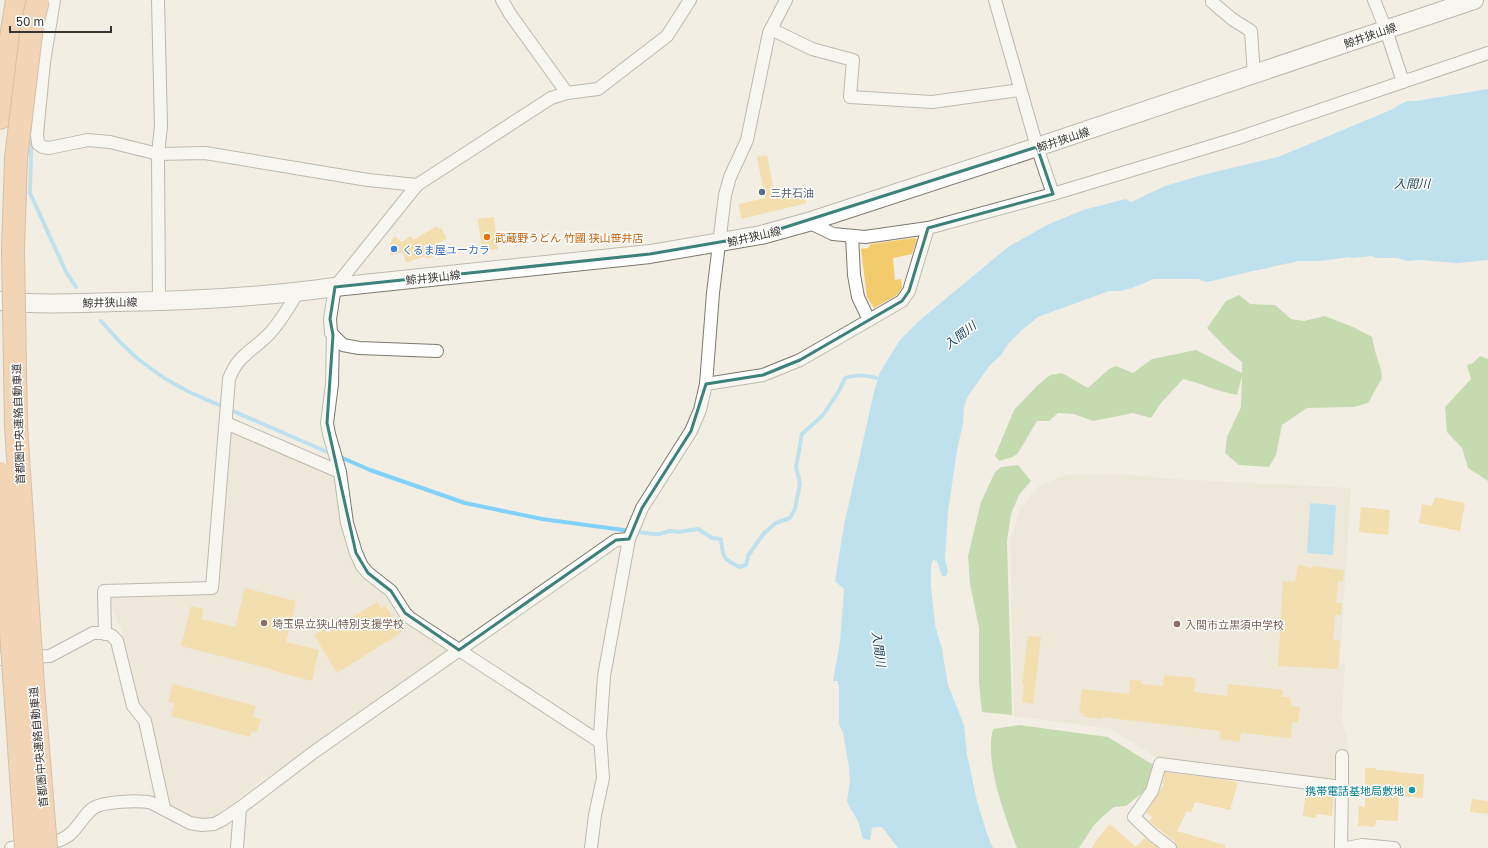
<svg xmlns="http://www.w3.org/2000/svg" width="1488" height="848" font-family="'Golos Text','Noto Sans JP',sans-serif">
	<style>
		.built { fill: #e8e1d0 }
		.forest { fill: #91c16f }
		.water { fill: #81d1fa }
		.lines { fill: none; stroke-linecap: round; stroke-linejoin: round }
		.stream { stroke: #81d1fa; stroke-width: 4 }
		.building { fill: #f2cb6d }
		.street-casing { stroke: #7d796f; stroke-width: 14 }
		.secondary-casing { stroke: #7d796f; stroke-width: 20 }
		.highway-casing { stroke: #b18863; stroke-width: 24 }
		.street { stroke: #fff; stroke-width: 12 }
		.secondary { stroke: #fff; stroke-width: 18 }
		.highway { stroke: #f3b57e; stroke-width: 22 }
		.highway-bridge-casing { stroke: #b18863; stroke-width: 24; stroke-linecap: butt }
		.highway-bridge { stroke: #f3b57e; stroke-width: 22 }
		.marked { fill: none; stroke: #3c827a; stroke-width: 3; stroke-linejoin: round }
		.service-dot { fill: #5c6f8a; stroke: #fff; stroke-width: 1.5 }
		.food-dot { fill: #e8710a; stroke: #fff; stroke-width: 1.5 }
		.shop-dot { fill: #3f7fe0; stroke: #fff; stroke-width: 1.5 }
		.education-dot { fill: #8d6e63; stroke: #fff; stroke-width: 1.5 }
		.culture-dot { fill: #0f9aa8; stroke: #fff; stroke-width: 1.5 }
		.labels { text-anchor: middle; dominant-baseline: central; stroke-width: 3; stroke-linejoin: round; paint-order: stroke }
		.street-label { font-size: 11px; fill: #373531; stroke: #fff }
		.service-label { font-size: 11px; fill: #4e5e75; stroke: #fff; text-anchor: start }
		.food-label { font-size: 11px; fill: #c56008; stroke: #fff; text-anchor: start }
		.shop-label { font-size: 11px; fill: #366cbe; stroke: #fff; text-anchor: start }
		.education-label { font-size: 11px; fill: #785e54; stroke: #fff; text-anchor: start }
		.culture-label { font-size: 11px; fill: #0d838f; stroke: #fff; text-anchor: end }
		.water-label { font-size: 12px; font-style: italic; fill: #18455a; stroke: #fff }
	</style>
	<rect width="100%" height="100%" fill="#f3eee3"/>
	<g class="built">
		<path d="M238,432l99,45 21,89 91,83 1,3 -190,130 -23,18 -11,12 -11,7h-21l-24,-11 -22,-92 -10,-15 -16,-69 -12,-29 3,-9 104,-1 13,-156z"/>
		<path d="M1120,474l55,5 176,9 -11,176h5l-3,58 5,15 3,19h-14v26l-177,-23 -48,-30 -97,-13 -4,-176 10,-31 19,-23 26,-11z"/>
	</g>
	<g class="forest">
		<path d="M1239,295l11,9 25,1 16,14 13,2 21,-5 28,11 19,10 3,14 6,19 1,8 -14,25 -14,4 -47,1 -25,17 -6,30 -7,12 -30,-2 -14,-12 2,-16 14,-30 1,-31 -5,19c-19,-3 -36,-12 -54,-16l-22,24 -10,15 -18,-5 -40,8 -19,-7 -16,-1 -9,8h-12l-19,32 -5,4 -14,4 -4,-5 19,-46 23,-24 13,-11 12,-2 26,15 21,-19 7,-3 17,7 19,-14 44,-9 46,23v-11l-13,-11 -22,-23 19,-27z"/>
		<path d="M1480,356l8,3v122l-20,-13 -6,-20 -15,-16 -2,-25 26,-28 -4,-14 6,-2z"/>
		<path d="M1018,465l13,16 -12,14 -8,19 -4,27 5,174 -30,-3 -3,-29v-55l-9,-44 -2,-28 13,-54 14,-30 6,-5z"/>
		<path d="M1019,725l89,12 47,29 -8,23 -21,17 -12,1 -13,11 -7,7 -15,23h-62c-12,-32 -33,-86 -24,-119z"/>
	</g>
	<g class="water">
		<path d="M1488,89v171l-30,3 -38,-3 -13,1 -10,-3h-20l-6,-2 -19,2 -2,-1 -30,4h-21l-55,12 -32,8 -6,1 -8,-3h-44l-22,9 -11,3h-12l-71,26 -15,12 -15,15 -7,11 -11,10 -22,31 -4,11 -1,17 -6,26 -9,62 -3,47 3,12 -2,5h-4l-5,-15 -4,-1 -2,5v21l4,39 7,24 6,36 16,40 3,30 10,46 10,33 6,14h-95l-16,-21h-6l-4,1 -2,12 -7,-1 -5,-18 -8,-13 -3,-7 3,-20 -1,-14 -6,-34 -4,-9v-37l-2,-6h-4l7,-39 4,-53 -9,-8 9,-56 30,-133 6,-20 20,-32 20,-20 88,-73 39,-22 36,-15 43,-11 5,3 34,-16 41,-12 72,-17 115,-48c8,-6 13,-9 23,-8z"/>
		<path d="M1310,503l26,2 -3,50 -26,-2z"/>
	</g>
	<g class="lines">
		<g class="stream">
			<path d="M32,112l-2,81 36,79 10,15"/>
			<path d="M101,321l20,22 17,16 26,19 25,14 143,62"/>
			<path d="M338,456l32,14 95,33 77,16 111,15h6l11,-3 8,1 20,-3 14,9 9,1c2,19 1,19 18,28l7,-2 2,-9 16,-23 12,-10 14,-5 5,-9 5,-26 -4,-16 6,-33 21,-19 16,-24 6,-13c13,-5 25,-2 39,2"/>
		</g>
	</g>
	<g class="building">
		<path d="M767,155l8,40 28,-7 4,15 -66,16 -2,-15 26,-6 -8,-41z"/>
		<path d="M494,217l4,32 -16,2 -4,-32z"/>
		<path d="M437,226l2,3 2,-1 6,10 -9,6 3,10 -15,5 -1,-3 -19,7 -3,-10 -13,2v-11l4,-8 8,6 9,-6 2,4z"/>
		<path d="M914,238l3,1 -5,15 -19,4 2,22 6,-1 1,9 -5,7 -23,13 -7,-11 -6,-48 7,-1 3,-4z"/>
		<path d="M1435,497l30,6 -5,28 -41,-8 3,-19 10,2z"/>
		<path d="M1361,507l29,3 -2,25 -29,-3z"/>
		<path d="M1298,565l14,3v-2l32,4 -1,12 -5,-1 -2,22h6l-1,12h-6l-2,25h7l-2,29 -60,-3 5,-85 12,1z"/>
		<path d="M245,588l51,13 -10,41 33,8 -7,31 -41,-11v-1l-90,-23 10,-40 13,3 -3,10 34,8z"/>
		<path d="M377,602l4,6 4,-3 17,27 -65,41 -23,-38 10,-6 3,4z"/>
		<path d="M1028,636l13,1 -8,67 -11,-2 2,-17h-2z"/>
		<path d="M1164,675l32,3 -2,14 33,4 1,-12 55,6 -1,7h8l1,9 9,1 -2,16 -6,-1 -1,16 -50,-5 -1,9 -21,-3 1,-8 -118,-14v2l-19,-2 1,-3 -5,-1 3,-24 47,5 1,-14 12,1 -1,3 22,2z"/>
		<path d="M173,684l83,22 -3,11 8,2 -4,13 -5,-1 -2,6 -79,-21 3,-13 -6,-1z"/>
		<path d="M1365,768h10l1,2 19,1v1l29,2 -1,24 -24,-2 -1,25 -22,-1 -1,7 -17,-1 1,-20 6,1z"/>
		<path d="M1165,772l63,8 10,3 -8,27 -35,-8 -4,11 -4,-2 -10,20 48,14v3h-48l-2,-6 -26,-21 3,-4 -6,-4 18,-29h-2z"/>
		<path d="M1306,790l28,4 -2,22 -15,-2 -1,4 -13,-2z"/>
		<path d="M1472,799l16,2v13l-18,-2z"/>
		<path d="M1110,824l26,23 9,-9 13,10h-66l5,-9z"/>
	</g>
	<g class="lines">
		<defs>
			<g id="street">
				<path d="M54,0l-10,62 -7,72 1,10 5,3 6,1 39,-8 22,2 48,12 47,-1 163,27 49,5"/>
				<path d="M158,0l3,126 -3,28 1,148"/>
				<path d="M502,0l8,14 57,79"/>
				<path d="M995,0l42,147 16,47"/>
				<path d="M1212,0v2l20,17 19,12 3,44"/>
				<path d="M1374,0l12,30 17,52"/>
				<path d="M771,29l41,20 41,11 -3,37 82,5 88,-12"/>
				<path d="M808,222l25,12 32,3 63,-9 125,-34 185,-56 250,-85"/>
				<path d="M852,236l2,39 4,22 11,23"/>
				<path d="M333,335l-1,49 -5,39 2,11 11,38 7,51 9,30 6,13 6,7 23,18 14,22 5,5 190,124"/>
				<path d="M437,351l-78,-3 -16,-3 -12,-12 -1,-14 5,-32 82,-102 134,-87 16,-5 31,-4 69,-53 23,-36"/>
				<path d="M706,384l57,-9 37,-15 102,-59 7,-10 19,-63"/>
				<path d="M226,423l114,49"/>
				<path d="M105,634l-1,-43 108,-3 17,-209c9,-24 22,-27 39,-44 12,-12 21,-28 30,-43"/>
				<path d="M0,659l50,-3 43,-23h9l9,2 6,6 16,65 12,15 19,87"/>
				<path d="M1342,787v-31"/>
				<path d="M11,848c16,-4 33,-3 49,-8 15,-5 21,-22 32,-31 10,-8 48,-9 60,-6l38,20 12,2 12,-1 8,-4 18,-12 74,-56 302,-212 13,-1"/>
				<path d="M237,848l3,-40"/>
				<path d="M591,848l4,-33 8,-37 -3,-43 4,-59 25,-137 13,-31 49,-77 9,-21 6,-26 7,-91 12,-98 5,-18 17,-37 22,-107 17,-33"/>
				<path d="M1170,848l-17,-13 -19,-18 18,-26 8,-27 182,23 -1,61"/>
				<path d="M1347,848l15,-3 32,3"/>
			</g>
			<path id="secondary" d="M0,301c39,4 77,2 116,1 73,-1 147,-5 219,-15l315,-33 111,-19 47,-13 229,-75 437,-147"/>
			<path id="highway" d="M0,118l4,-36 13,-82"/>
		</defs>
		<use href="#street" class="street-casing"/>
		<use href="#secondary" class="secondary-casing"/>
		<use href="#highway" class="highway-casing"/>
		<use href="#street" class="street"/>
		<use href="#secondary" class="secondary"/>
		<use href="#highway" class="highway"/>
		<defs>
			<g id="highway-bridge">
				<path d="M38,0l-6,26 -16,132 -3,92 3,176 17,260 13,162"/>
				<path d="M0,473l26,375"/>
			</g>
		</defs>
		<use href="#highway-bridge" class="highway-bridge-casing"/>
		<use href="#highway-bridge" class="highway-bridge"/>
	</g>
	<path d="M0 0H1488V848H0ZM1037,147l16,47 -125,34 -19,63 -7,10 -102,59 -37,15 -57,9 -15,47 -49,77 -13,31 -13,1 -157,110 -54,-37 -14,-22 -23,-18 -12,-20 -29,-130 6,-88 -3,-16 5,-32 315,-33 111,-19z" fill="#f3eee3" fill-opacity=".55" fill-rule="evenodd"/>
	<path class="marked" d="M1037,147l16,47 -125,34 -19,63 -7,10 -102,59 -37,15 -57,9 -15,47 -49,77 -13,31 -13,1 -157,110 -54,-37 -14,-22 -23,-18 -12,-20 -29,-130 6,-88 -3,-16 5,-32 315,-33 111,-19z"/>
	<circle class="service-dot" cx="762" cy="192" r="4"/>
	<circle class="food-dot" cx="487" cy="237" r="4"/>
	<circle class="shop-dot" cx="394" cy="249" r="4"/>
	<g class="education-dot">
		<circle cx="264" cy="623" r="4"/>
		<circle cx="1177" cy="624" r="4"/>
	</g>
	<circle class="culture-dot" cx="1412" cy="790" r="4"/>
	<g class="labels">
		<g class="street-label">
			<text transform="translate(1370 35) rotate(-19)">鯨井狭山線</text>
			<text transform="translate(1063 139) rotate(-18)">鯨井狭山線</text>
			<text transform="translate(754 236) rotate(-13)">鯨井狭山線</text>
			<text transform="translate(433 277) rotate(-6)">鯨井狭山線</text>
			<text transform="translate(110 302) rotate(-1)">鯨井狭山線</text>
			<text transform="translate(18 424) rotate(-92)">首都圏中央連絡自動車道</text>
			<text transform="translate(38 747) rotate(-95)">首都圏中央連絡自動車道</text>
		</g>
		<g class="service-label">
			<text x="770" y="192">三井石油</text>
		</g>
		<g class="food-label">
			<text x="495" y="237">武蔵野うどん 竹國 狭山笹井店</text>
		</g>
		<g class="shop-label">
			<text x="402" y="249">くるま屋ユーカラ</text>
		</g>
		<g class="education-label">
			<text x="272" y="623">埼玉県立狭山特別支援学校</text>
			<text x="1185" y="624">入間市立黒須中学校</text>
		</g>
		<g class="culture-label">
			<text x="1404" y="790">携帯電話基地局敷地</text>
		</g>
		<g class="water-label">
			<text x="1412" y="183">入間川</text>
			<text transform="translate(960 335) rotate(-38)">入間川</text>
			<text transform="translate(879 649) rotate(82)">入間川</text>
		</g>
	</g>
	<path d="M10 26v6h101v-6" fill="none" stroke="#373531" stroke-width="2"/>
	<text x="16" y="26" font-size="12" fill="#373531" stroke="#ffffff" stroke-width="3" paint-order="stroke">50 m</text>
</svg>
